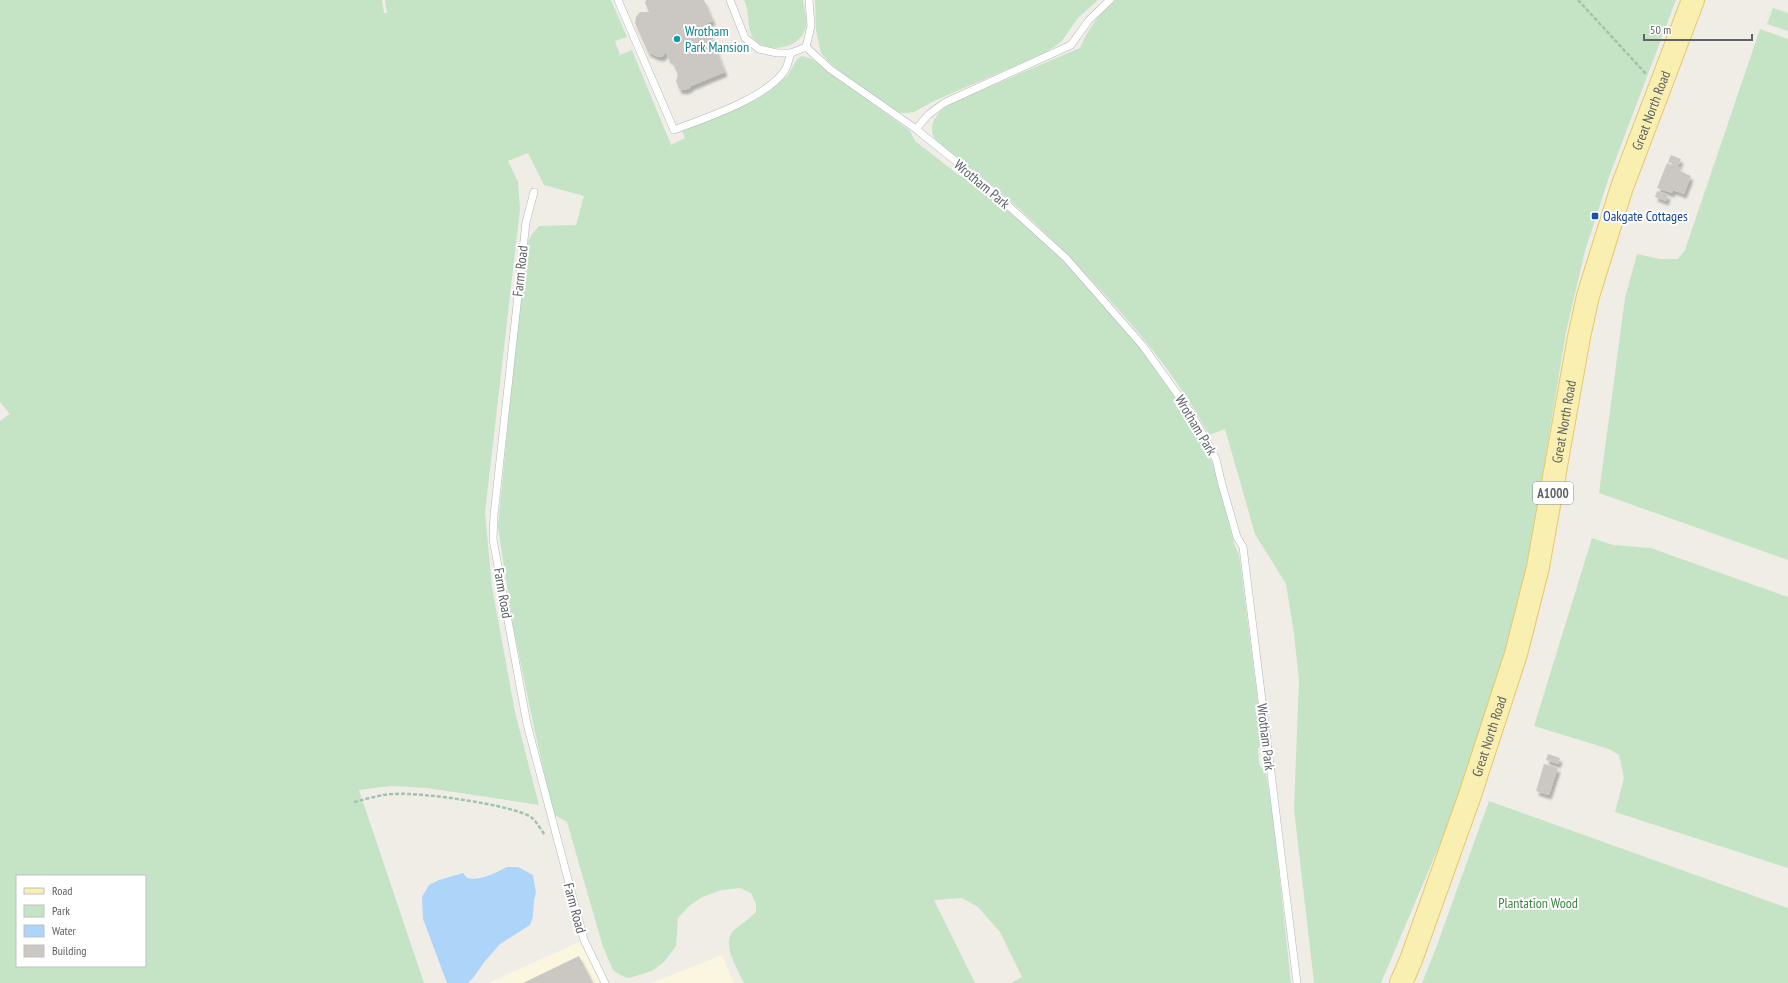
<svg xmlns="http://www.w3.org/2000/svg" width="1788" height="983" font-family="'PT Sans Narrow',sans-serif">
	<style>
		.commercial { fill: #fbf6df }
		.green { fill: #c5e4c6; fill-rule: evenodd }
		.water { fill: #add5f9 }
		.building { fill: #cbc8c3; filter: url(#shadow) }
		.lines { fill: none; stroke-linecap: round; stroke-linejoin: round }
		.service-casing { stroke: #b3b6ba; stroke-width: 8 }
		.primary-casing { stroke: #e7c767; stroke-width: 24 }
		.path { stroke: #9ec5ab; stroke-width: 2.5; stroke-dasharray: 4 2; stroke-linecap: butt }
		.service { stroke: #fff; stroke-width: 7 }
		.primary { stroke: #f9efb1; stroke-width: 22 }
		.culture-dot { fill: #0f9aa8; stroke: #fff; stroke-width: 1.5 }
		.transit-dot { fill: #1a4fb4; stroke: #fff; stroke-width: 1.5 }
		.labels { text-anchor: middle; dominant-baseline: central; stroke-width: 4; stroke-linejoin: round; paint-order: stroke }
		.shield { fill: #fff; stroke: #8e9093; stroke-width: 1 }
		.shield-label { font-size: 13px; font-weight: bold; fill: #5e6165 }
		.culture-label { font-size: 14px; fill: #0d838f; stroke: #fff; text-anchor: start }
		.street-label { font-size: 14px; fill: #5e6165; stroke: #fff }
		.transit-label { font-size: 14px; fill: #164399; stroke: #fff; text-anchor: start }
		.park-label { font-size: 14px; fill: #3d8542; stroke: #fff }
	</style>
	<defs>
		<filter id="shadow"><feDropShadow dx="2.5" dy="4.5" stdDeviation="1" flood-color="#0004"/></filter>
	</defs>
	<rect width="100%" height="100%" fill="#efede6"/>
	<g class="commercial">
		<path d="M584,940l22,43h-118z"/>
		<path d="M722,955l12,28h-83z"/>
	</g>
	<g class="green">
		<path d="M0,0h382l2,13h3l-2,-13h226l16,37 -12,4 5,14 12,-5 39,95 14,-7 -3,-7 84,-38 22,-18 9,-16 5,-3 10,3 98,72 5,10 45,35 11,2c21,19 44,36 65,56 52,48 97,104 140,160l2,10 12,24 11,11 12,25 22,82 4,8 24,187 -5,8 1,15 7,10 7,43 18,166h-280l11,-6 -22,-45 -22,-25 -16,-9 -28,2 41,83h-231c-6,-14 -24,-39 -10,-53 7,-6 15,-11 22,-18v-8l-5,-11 -11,-5 -18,2 -20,7 -13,9 -11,12 -2,28 -11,15 -13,10 -23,7 -7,-2 -9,-6 -10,-23 -36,-125 -14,-8 -18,-82 -21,-101 -16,-104 27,-280 7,-13 7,-8 37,-1 8,-29 -40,-11 -16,-32 -20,8 10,21 2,27 -35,304 7,74 23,125 24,93 -112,-17 -36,-2 -32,4 65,193h-424v-562l10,-7 -10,-12zM17,876h128v90h-128z"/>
		<path d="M744,0h59c1,8 5,20 3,27 -5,22 -40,28 -53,11 -6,-7 -3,-27 -9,-38z"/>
		<path d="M815,0h283l-20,18 -17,24 -18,12 -107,46 -22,12 -10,1 -10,-1 -43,-31 -23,-20 -7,-8 -5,-23z"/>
		<path d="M1115,0h561l-67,177 -24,74 -19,81 -38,232 -19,89 -48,141 -80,189h-67l-20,-174 5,-129 -5,-46 -8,-50 -31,-50 -30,-105 -16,6c-25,-47 -57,-88 -93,-128 -37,-41 -76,-81 -118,-117 -19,-16 -39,-30 -58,-45 -17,-17 -4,-32 11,-42l129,-55c7,-18 20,-35 35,-48z"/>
		<path d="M1773,8l15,5v18l-21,-7z"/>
		<path d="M1760,29l28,10v521l-189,-67 26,-195 12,-44 23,5h18l7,-9z"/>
		<path d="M1592,538l21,7 38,3 137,49v271l-173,-56 9,-34 -5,-23 -10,-6 -75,-23z"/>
		<path d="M1489,801l299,107v75h-366l14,-35z"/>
	</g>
	<path class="water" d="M507,867h11l15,8 3,18 -2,7 -1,16 -3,9 -30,19 -15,17 -12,17 -5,5h-21l-24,-64 -1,-22 7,-12 10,-5 24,-7 4,5c15,3 27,-5 40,-11z"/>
	<g class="building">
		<path d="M646,0h58l9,21 -7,3 19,48 -34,14 -1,2 -6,2 -5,-1 -3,-8 2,-7 -7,-15 -2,1 -3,-8 -4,5 -6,-1 -8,-4 -13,-29 1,-6 4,-5h9l-4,-9z"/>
		<path d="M1671,155l10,4 -3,7 -10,-4z"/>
		<path d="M1667,163l14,5 -1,3 11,5 -7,18 -11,-4 -1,3 -15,-5z"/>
		<path d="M1657,191l11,4 -2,6 -11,-4z"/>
		<path d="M1548,754l12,4 -2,6 -12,-4z"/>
		<path d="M1544,764l14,4 -9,27 -13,-4z"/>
		<path d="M579,956l14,27h-70z"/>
	</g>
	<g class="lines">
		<defs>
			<g id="service">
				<path d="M618,0l56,130c31,-12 93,-32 111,-60 3,-5 4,-12 6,-17"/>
				<path d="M730,0l15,38 14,11 18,4h14l15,-6 24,22 86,60 74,60 76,69 77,88 48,67 25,46 5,22 16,56 6,10 54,436"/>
				<path d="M806,47l5,-21 -2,-26"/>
				<path d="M916,129l12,-14 16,-12 127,-58 18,-25 21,-20"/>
				<path d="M534,192l-8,30 -32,293 -1,24 34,185 57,216 21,43"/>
			</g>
			<g id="primary">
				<path id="s1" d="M1401,983l10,-23 58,-162 47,-144 22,-87 41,-230 9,-41 34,-109 71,-187"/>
			</g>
		</defs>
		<use href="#service" class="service-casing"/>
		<use href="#primary" class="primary-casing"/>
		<g class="path">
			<path d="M1578,0l68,74"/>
			<path d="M354,802c13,-3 27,-8 42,-8 22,-2 121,11 136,24 5,4 9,12 13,17"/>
		</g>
		<use href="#service" class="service"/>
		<use href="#primary" class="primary"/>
	</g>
	<circle class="culture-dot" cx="677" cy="39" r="4"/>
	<rect class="transit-dot" x="1591" y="212" width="8" height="8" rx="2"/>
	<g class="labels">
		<rect class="shield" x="1533" y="482" width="40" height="22" rx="3"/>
		<g class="shield-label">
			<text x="1553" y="493">A1000</text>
		</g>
		<g class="culture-label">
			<text x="685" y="31">Wrotham<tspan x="685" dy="16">Park Mansion</tspan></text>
		</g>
		<g class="street-label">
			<text stroke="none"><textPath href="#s1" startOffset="910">Great North Road</textPath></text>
			<text transform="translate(982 184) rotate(40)">Wrotham Park</text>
			<text transform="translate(520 271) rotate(-84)">Farm Road</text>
			<text stroke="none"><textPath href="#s1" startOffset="586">Great North Road</textPath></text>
			<text transform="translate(1196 425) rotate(59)">Wrotham Park</text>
			<text transform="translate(503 593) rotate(80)">Farm Road</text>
			<text stroke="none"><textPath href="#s1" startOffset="262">Great North Road</textPath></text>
			<text transform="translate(1266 737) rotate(83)">Wrotham Park</text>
			<text transform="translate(575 908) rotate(75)">Farm Road</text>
		</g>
		<g class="transit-label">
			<text x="1603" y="216">Oakgate Cottages</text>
		</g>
		<g class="park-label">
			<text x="1538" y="903">Plantation Wood</text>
		</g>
	</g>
	<rect x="16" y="875" width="130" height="92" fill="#ffffff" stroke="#bfc0c1"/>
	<rect x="24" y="888" width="20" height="6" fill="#f9efb1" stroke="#bfc0c1"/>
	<text x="52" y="895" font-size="12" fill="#5e6165">Road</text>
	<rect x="24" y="905" width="20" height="12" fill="#c5e4c6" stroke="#bfc0c1"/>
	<text x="52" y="915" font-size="12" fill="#5e6165">Park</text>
	<rect x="24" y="925" width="20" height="12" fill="#add5f9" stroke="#bfc0c1"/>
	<text x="52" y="935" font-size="12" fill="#5e6165">Water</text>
	<rect x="24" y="945" width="20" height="12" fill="#cbc8c3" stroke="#bfc0c1"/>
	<text x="52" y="955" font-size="12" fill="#5e6165">Building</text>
	<path d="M1644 34v6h108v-6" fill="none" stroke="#5e6165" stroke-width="2"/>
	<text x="1650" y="34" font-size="12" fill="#5e6165" stroke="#ffffff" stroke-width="3" paint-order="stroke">50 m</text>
</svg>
